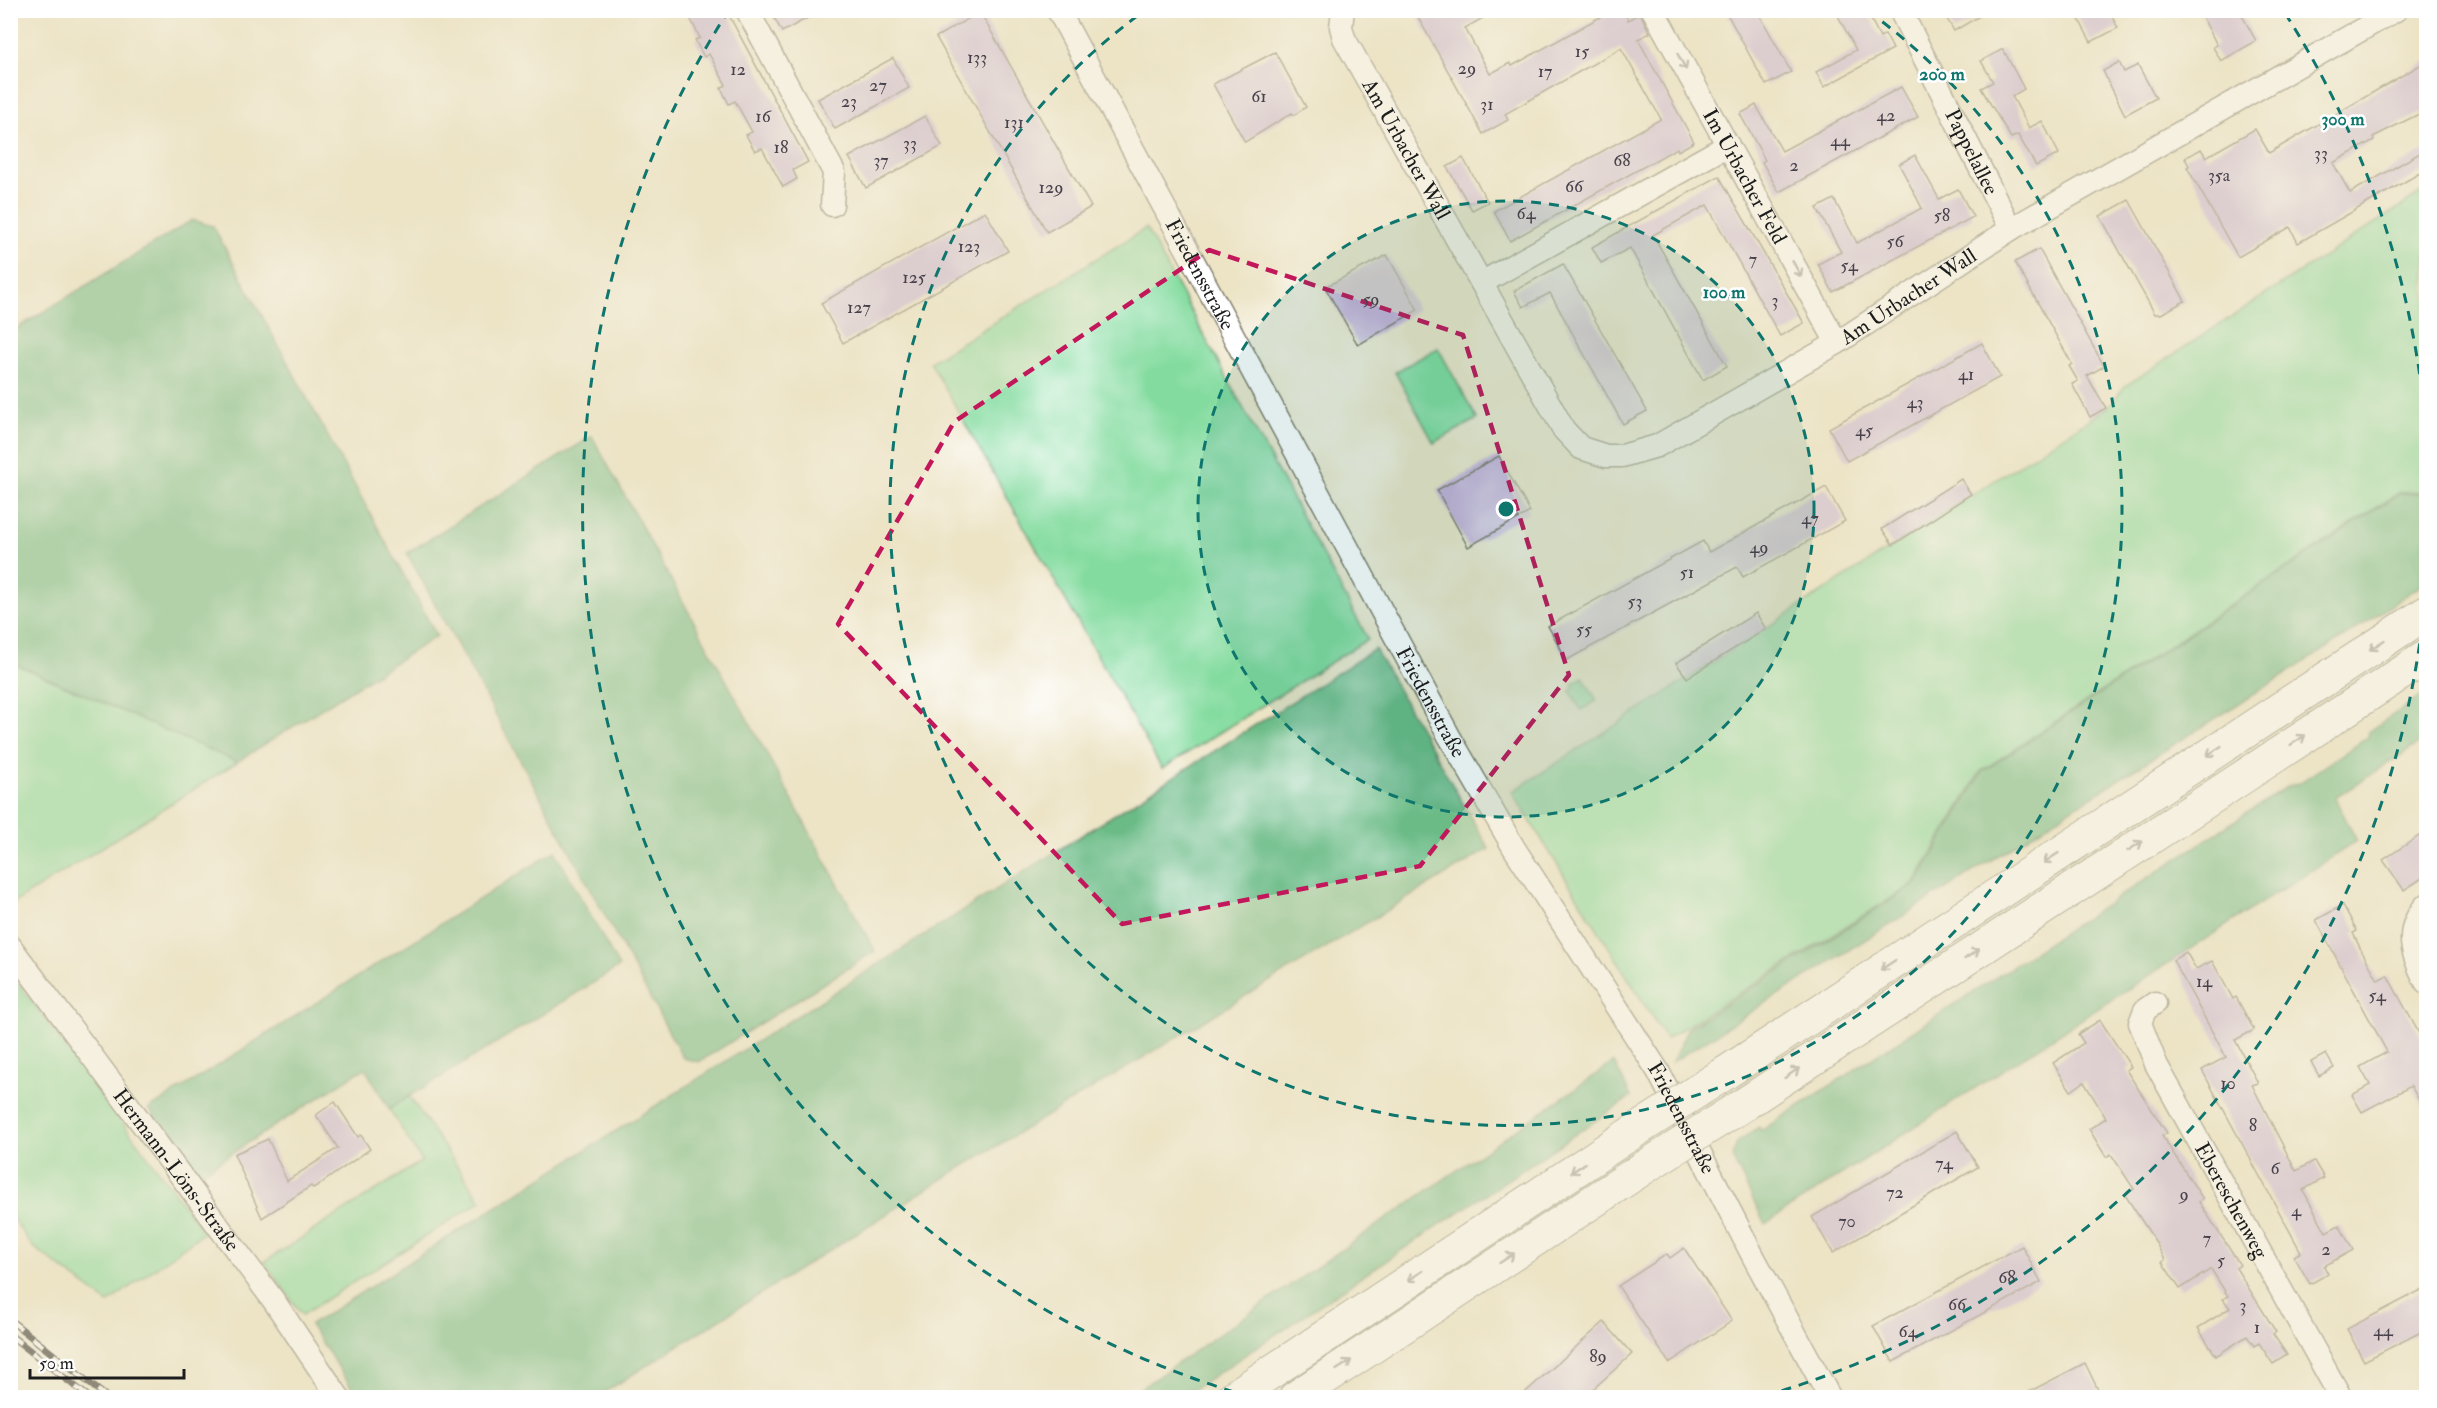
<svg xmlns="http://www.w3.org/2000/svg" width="2437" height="1408" font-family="'IM FELL Double Pica',serif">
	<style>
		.green { fill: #83db9f; stroke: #507c5e; stroke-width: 1.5 }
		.forest { fill: #6abb86; stroke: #436c51; stroke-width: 1.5 }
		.building { fill: #c8b1d8 }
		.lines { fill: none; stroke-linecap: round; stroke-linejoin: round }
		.street-casing { stroke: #848071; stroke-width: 25 }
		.highway-casing { stroke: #848071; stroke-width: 35 }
		.street { stroke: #fff; stroke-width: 22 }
		.highway { stroke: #fff; stroke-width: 33 }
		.rail-casing { stroke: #1c1c1c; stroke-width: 7 }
		.rail { stroke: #fff; stroke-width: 4.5; stroke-dasharray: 14; stroke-linecap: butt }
		.highway-bridge-casing { stroke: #848071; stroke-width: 35; stroke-linecap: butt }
		.highway-bridge { stroke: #fff; stroke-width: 33 }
		.oneway { stroke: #999 }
		.marked { fill: none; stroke: #c2185b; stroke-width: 4.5; stroke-dasharray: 12 8; stroke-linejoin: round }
		.ring { fill: none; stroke: #0f766e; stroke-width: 3; stroke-dasharray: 10 8 }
		.labels { text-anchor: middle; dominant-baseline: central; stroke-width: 5; stroke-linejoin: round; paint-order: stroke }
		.number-label { font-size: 18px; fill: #47414b }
		.street-label { font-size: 21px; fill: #1c1c1c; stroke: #fff }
		.centre { fill: #0f766e; stroke: #fff; stroke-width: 3 }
		.ring-label { font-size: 18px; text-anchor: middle; font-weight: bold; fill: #0f766e; stroke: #fff; stroke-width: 5; stroke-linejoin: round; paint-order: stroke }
	</style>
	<rect width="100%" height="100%" fill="#fff"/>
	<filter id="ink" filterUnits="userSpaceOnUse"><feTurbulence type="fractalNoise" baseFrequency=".0167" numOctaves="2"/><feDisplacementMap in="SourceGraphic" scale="12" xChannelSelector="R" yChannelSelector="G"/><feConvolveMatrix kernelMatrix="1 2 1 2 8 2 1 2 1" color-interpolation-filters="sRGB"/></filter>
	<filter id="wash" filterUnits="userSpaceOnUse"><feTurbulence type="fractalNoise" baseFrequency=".008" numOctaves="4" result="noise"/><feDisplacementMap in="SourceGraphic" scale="24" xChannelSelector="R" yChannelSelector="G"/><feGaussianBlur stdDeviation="1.35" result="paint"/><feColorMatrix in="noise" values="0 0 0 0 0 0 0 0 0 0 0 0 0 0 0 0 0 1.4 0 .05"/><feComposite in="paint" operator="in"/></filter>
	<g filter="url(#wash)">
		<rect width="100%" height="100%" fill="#ede4c6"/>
		<g class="green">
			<path d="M2426,190v301l-26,1 -420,280 -66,112 -248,155 -154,-247 595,-384 18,-22z"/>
			<path d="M1146,228l222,411 -206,130 -232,-407z"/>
			<path d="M1438,348l39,71 -43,24 -39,-71z"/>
			<path d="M11,662l226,100 -226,143z"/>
			<path d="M1583,677l14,24 -16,9 -11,-19 4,-3 -2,-4z"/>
			<path d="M10,972l194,260 -96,71 -76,-57 -21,-30z"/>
			<path d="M409,1096l72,105 -179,114 -38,-53 158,-101 -33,-52z"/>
		</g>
		<g class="forest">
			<path d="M192,220l21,6 224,410 -200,126 -226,-100v-330z"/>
			<path d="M592,436l283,515 -176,111 -16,-4 -276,-505z"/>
			<path d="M2400,493h26v89l-96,64 -658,416 16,-34 228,-144 66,-112z"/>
			<path d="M1375,649l114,200 -537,324 -355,224h-239l-48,-72z"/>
			<path d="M2426,693v46l-91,59 22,43 -592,383 -33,-67 5,-14 22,-16 2,4 527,-345 11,-3 69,-46 1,-6z"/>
			<path d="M555,851l64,116 -230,142 -24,-41 -167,107 -49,-66z"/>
			<path d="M1614,1062l17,35 -449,300h-54z"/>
		</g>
		<g id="blocks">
			<g class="building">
				<path d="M686,10h40l82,152 -15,8 4,9 -14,8 -21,-39 -7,3 -9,-16 6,-3 -17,-31 -6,3 -8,-16 5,-3 -17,-31 -5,3 -9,-17 5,-2z"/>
				<path d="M770,10h52l-40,22z"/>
				<path d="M1414,10h83l-32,18 25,46 20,-11 2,3 90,-50 -3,-6h24l5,10 12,-7 10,20 -12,6 56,103 -16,9 -1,-3 -167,93 -16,-30 167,-92 -40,-71 -116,66 3,6 -25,14z"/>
				<path d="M1725,10h32l34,62 -25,13z"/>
				<path d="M1835,10h31l14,27 5,-3 8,15 -69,38 -8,-15 40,-22z"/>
				<path d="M1942,10h48l-36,21z"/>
				<path d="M2074,10h35l9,18 -27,14z"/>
				<path d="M2213,10h26l17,31 -35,20 -8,-14 4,-2 -15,-29z"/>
				<path d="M980,12l111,195 -44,25 -111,-195z"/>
				<path d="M2003,49l21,40 -12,7 17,32 13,-7 17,33 -23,12 -18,-31 -7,3 -30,-50 12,-6 -12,-21z"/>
				<path d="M1275,52l31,55 -12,8 -2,-2 -47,29 -32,-58z"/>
				<path d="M893,58l16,30 -74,41 -17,-30z"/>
				<path d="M2427,61v49l-54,27 1,3 -41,23 17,30 77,-44v20l-129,74 -8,-16 -52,30 -51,-90 2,-1 -4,-8 16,-9 5,8 49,-28 14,24z"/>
				<path d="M2119,62l5,10 14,-7 18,33 -31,17 -22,-44z"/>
				<path d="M1901,87l17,30 -139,75 -17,-30 3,-2 -25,-46 16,-9 26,46z"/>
				<path d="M925,116l17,30 -76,42 -17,-31z"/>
				<path d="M1915,155l24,44 19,-10 15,28 -140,75 -15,-28 23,-12 -24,-44 17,-9 23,44 65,-35 -23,-44z"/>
				<path d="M1463,158l25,44 -16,8 -25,-43z"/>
				<path d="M1719,176l85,147 -24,13 -73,-131 -54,30 74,131 -24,14 -73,-132 -29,15 -9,-16z"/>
				<path d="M2129,200l56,101 -24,13h-6l-55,-98z"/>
				<path d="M985,211l23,40 -165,92 -22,-40z"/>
				<path d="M2039,249l65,117 -17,10 19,32 -16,9 -18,-33 6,-3 -9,-15 3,-2 -57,-102z"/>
				<path d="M1387,255l31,55 -60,35 -33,-58z"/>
				<path d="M1563,264l84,147 -24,13 -73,-131 -27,14 -9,-16z"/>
				<path d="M1982,343l18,34 -153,84 -18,-33z"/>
				<path d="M1499,456l31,56 -62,35 -31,-57z"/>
				<path d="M1961,479l10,15 -78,51 -11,-16z"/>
				<path d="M1826,487l19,34 -102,56 -6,-10 -170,93 -19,-34 155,-85 6,11z"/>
				<path d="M1756,613l10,16 -79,49 -11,-15z"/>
				<path d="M2419,836l8,12v27l-23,15 -21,-30z"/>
				<path d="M2343,905l14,26 -4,2 8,17 17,30 9,-5 40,73v67l-16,-29 -49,26 -10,-17 18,-10 -10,-18 27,-15 -71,-132z"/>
				<path d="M2186,952l10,17 16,-8 21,38 3,-2 18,33 -19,10 23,43 -6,2 44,86 18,-10 10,17 -21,12 23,42 13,-7 14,25 -29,16 4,8 -18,10 -16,-28 7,-4 -99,-182 24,-13 -53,-97z"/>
				<path d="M2100,1020l31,47 -5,3 41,63 -5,3 41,63 -4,3 41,63 -4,3 40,64 -3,2 14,21 -14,9 -14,-21 -5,3 -7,-10 -31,20 -18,-28 32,-20 -7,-9 5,-3 -17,-27 -31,20 -18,-27 3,-2 -10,-19 -30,-46 9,-6 -23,-35 -5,3 -17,-28 17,-11 -22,-36 -13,9 -18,-28 31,-20 -6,-9z"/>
				<path d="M2326,1054l8,14 -15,8 -8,-14z"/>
				<path d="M335,1102l23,35 3,-2 9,14 -50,35 -7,4 -2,-2 -49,32 -28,-64 34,-15 19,42 51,-33 -22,-33z"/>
				<path d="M1957,1131l21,36 -145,86 -21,-36z"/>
				<path d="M2022,1246l19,36 -148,80 -20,-36z"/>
				<path d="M1684,1248l48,73 -63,42 -51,-77 49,-32 3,4z"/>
				<path d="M2427,1287v42l-63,32 -17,-32z"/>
				<path d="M1604,1322l28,32 -49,44h-64z"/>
				<path d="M2085,1363l17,35h-85z"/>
			</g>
		</g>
	</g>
	<g filter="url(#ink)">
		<use href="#blocks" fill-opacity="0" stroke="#848071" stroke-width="1.5"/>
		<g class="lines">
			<defs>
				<g id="street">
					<path d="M747,10l87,162 -2,33"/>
					<path id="s1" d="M1058,10l391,726 65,112 144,223 95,185 77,142"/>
					<path id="s2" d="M1343,10l-2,17 3,11 220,392 17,18 25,8h16l35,-10 180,-103 174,-114 385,-219"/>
					<path id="s3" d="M1653,10l184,333"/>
					<path id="s4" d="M1900,10l111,219"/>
					<path d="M1483,282l245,-137"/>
					<path d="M2426,905c-23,26 -14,50 0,77"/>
					<path id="s5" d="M10,946l264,355 65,97"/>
					<path id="s6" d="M2155,1003l-10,7 -5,13 16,41 185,334"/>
				</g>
				<g id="highway">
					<path d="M1724,1074l702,-461"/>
					<path d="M1743,1105l683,-448"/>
					<path d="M1232,1398l395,-262"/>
					<path d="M1295,1398l350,-231"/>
				</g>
			</defs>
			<use href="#street" class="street-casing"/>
			<use href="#highway" class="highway-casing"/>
			<use href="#street" class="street"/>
			<use href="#highway" class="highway"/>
			<defs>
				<g id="rail">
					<path d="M10,1320l98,78"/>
					<path d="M10,1335l80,63"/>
				</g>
			</defs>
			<use href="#rail" class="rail-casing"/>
			<use href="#rail" class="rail"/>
			<defs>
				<g id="highway-bridge">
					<path d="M1627,1136l97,-62"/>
					<path d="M1645,1167l98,-62"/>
				</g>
			</defs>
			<use href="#highway-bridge" class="highway-bridge-casing"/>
			<use href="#highway-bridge" class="highway-bridge"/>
		</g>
		<defs><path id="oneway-shaft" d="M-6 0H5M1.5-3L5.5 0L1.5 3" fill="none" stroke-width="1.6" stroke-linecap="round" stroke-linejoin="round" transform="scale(1.5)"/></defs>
		<g class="oneway">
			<use href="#oneway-shaft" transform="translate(1682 62) rotate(61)"/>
			<use href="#oneway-shaft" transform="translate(1797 269) rotate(61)"/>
			<use href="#oneway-shaft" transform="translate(2377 645) rotate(147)"/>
			<use href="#oneway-shaft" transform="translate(2298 740) rotate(-33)"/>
			<use href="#oneway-shaft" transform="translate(2214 751) rotate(147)"/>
			<use href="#oneway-shaft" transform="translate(2135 846) rotate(-33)"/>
			<use href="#oneway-shaft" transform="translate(2051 858) rotate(147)"/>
			<use href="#oneway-shaft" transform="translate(1972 954) rotate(-34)"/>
			<use href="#oneway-shaft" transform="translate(1888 965) rotate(147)"/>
			<use href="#oneway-shaft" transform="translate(1792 1073) rotate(-34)"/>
			<use href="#oneway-shaft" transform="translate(1578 1168) rotate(146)"/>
			<use href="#oneway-shaft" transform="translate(1507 1258) rotate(-33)"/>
			<use href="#oneway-shaft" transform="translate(1415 1276) rotate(146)"/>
			<use href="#oneway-shaft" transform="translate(1344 1365) rotate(-33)"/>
		</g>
	</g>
	<path d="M0 0H2437V1408H0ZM1209,250l254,85 106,340 -149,191 -298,58 -284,-300 116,-202z" fill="#ede4c6" fill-opacity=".55" fill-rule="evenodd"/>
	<path class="marked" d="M1209,250l254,85 106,340 -149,191 -298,58 -284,-300 116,-202z"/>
	<circle cx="1506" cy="509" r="308" fill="#0f766e" fill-opacity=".12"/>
	<g class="ring">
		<circle cx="1506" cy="509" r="308"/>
		<path d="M1868 11A616 616 0 1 1 1144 11"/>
		<path d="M2426 590A924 924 0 0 1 1761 1397M1251 1397A924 924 0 0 1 727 13M2285 13A924 924 0 0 1 2426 428"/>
	</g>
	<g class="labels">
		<g class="number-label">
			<text x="1582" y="51">15</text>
			<text x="977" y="57">133</text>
			<text x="1467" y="68">29</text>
			<text x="738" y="69">12</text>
			<text x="1545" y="71">17</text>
			<text x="878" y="85">27</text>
			<text x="1259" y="96">61</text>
			<text x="849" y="101">23</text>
			<text x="1487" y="104">31</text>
			<text x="1886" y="115">42</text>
			<text x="763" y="116">16</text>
			<text x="1014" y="122">131</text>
			<text x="1840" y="140">44</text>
			<text x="910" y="143">33</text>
			<text x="781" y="147">18</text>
			<text x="2321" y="153">33</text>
			<text x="881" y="160">37</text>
			<text x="1622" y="160">68</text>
			<text x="1794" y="165">2</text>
			<text x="2219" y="175">35a</text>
			<text x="1574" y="186">66</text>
			<text x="1051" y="187">129</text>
			<text x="1526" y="213">64</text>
			<text x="1942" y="215">58</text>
			<text x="1895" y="241">56</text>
			<text x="969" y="246">123</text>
			<text x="1753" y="259">7</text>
			<text x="1849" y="265">54</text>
			<text x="914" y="277">125</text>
			<text x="1371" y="299">59</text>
			<text x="1775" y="300">3</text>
			<text x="859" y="307">127</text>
			<text x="1966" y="374">41</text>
			<text x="1915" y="402">43</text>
			<text x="1864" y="430">45</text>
			<text x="1810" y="518">47</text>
			<text x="1759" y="547">49</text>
			<text x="1687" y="572">51</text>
			<text x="1635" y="601">53</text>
			<text x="1584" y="629">55</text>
			<text x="2204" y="981">14</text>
			<text x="2377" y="995">54</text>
			<text x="2228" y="1083">10</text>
			<text x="2253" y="1125">8</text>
			<text x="1944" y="1163">74</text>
			<text x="2275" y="1168">6</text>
			<text x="1895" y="1192">72</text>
			<text x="2184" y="1194">9</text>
			<text x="2296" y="1210">4</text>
			<text x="1847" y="1221">70</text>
			<text x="2207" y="1238">7</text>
			<text x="2326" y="1249">2</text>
			<text x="2221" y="1260">5</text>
			<text x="2007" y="1277">68</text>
			<text x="1957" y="1304">66</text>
			<text x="2243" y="1305">3</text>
			<text x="2257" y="1327">1</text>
			<text x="2383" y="1330">44</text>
			<text x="1908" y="1331">64</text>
			<text x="1598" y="1356">89</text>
		</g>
		<g class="street-label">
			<text stroke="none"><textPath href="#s2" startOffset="156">Am Urbacher Wall</textPath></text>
			<text stroke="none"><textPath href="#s4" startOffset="159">Pappelallee</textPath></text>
			<text stroke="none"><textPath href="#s3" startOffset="190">Im Urbacher Feld</textPath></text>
			<text stroke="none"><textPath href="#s1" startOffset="300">Friedensstraße</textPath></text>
			<text stroke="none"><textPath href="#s2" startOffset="874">Am Urbacher Wall</textPath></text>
			<text stroke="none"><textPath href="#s1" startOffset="786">Friedensstraße</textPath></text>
			<text stroke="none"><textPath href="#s1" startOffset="1272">Friedensstraße</textPath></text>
			<text stroke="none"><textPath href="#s5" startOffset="279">Hermann-Löns-Straße</textPath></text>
			<text stroke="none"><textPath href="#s6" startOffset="226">Ebereschenweg</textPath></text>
		</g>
	</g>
	<circle cx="1506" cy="509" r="9" class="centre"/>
	<g class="ring-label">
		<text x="1942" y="80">200 m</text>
		<text x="2343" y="125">300 m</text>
		<text x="1724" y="298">100 m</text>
	</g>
	<rect width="2437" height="1408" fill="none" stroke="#fff" stroke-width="36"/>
	<path d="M30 1369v9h154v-9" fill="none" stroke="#1c1c1c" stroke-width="3"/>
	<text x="39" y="1369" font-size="18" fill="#1c1c1c" stroke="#ffffff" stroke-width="4.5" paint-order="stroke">50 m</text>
</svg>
